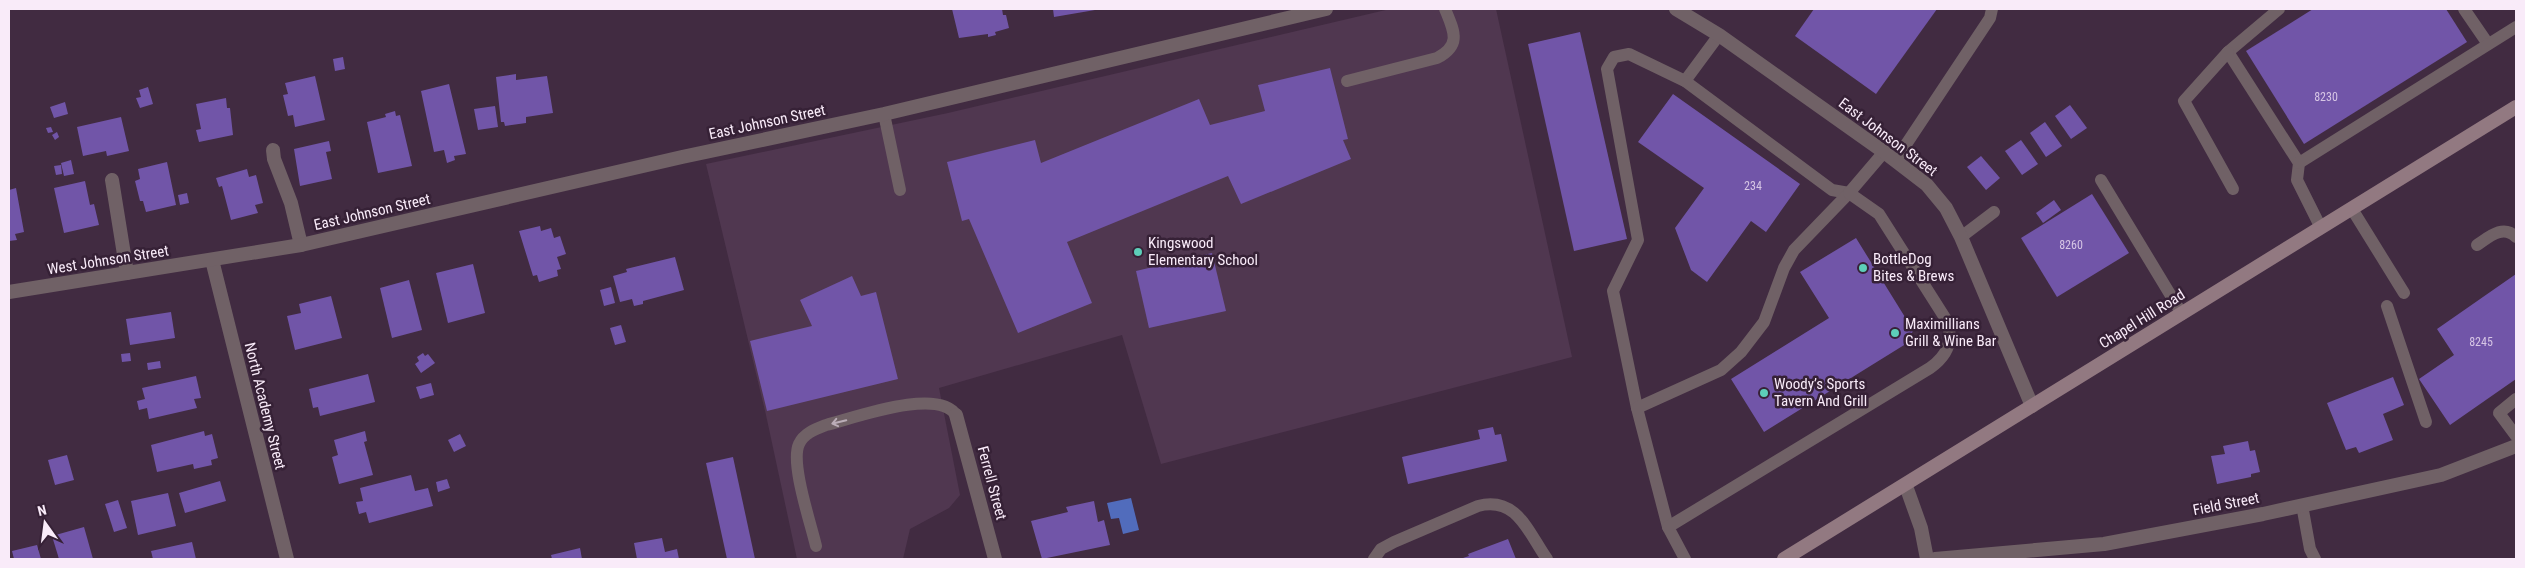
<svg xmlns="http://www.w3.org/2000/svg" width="2525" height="568" font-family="'Roboto Condensed',sans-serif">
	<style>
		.built { fill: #503750 }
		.water { fill: #516cbc }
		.building { fill: #7155a8 }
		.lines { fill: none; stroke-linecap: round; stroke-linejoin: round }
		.service { stroke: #706166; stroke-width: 12 }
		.minor { stroke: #706166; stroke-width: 14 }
		.secondary { stroke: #927981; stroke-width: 14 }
		.oneway { stroke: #bbadb7 }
		.poi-dot { fill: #5dceb9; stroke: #362136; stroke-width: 2 }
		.labels { text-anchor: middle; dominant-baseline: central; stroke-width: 5; stroke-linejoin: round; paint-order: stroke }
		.number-label { font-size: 12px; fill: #d7c6e5 }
		.street-label { font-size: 15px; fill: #f9ebf9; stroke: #362136 }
		.poi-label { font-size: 15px; fill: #f9ebf9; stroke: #362136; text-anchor: start }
	</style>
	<rect width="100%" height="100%" fill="#412b41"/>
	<path class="built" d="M1390,9h106l76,348 -411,107 -39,-129 -183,53 21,107 -11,13 -39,21 -7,30h-106l-31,-144 -60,-251 242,-51z"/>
	<path class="water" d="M1131,498l8,32 -16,4 -4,-16 -8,1 -4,-16z"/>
	<g class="building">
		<path d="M952,9h50l1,6h3l3,13 -14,4 1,3 -8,2v-3l-29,4z"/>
		<path d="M1053,9h42v1l-41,7z"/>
		<path d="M1814,9h123l-61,85 -81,-58z"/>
		<path d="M2313,9h133l21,33 -163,102 -58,-93z"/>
		<path d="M1580,32l47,207 -53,12 -46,-207z"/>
		<path d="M343,57l2,12 -10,2 -2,-12z"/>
		<path d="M1330,68l18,71 -5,1 8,19 -110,45 -13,-28 -161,66 25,61 -74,30 -49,-114 -7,2 -15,-59 88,-22 6,23 158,-64 11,26 55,-14 -7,-26z"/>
		<path d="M516,74v6l31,-4 6,37 -27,4v6l-21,3 -1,-4h-3l-5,-45z"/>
		<path d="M315,76l10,44 -30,7 -2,-12 -5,1 -5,-21 5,-1 -3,-11z"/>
		<path d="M449,84l17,70 -12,2 1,4 -8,3 -3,-13 -10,2 -13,-61z"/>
		<path d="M148,87l5,17 -13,4 -4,-10 5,-1 -2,-7z"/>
		<path d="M1673,94l127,90 -34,48 -15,-11 -44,61 -16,-12 -16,-42 29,-40 -66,-46z"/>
		<path d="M226,98l1,10h3l3,27 -34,7 -3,-12 5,-1 -5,-25z"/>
		<path d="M65,102l3,12 -14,4 -4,-11z"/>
		<path d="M2070,105l17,23 -16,11 -16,-23z"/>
		<path d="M495,106l3,21 -20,3 -4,-21z"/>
		<path d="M395,111l1,5 4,-1 12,51 -34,7 -11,-51 19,-5 -1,-3z"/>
		<path d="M121,117l8,34 -22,5 -1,-5 -23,5 -6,-29z"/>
		<path d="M2045,122l17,24 -16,11 -16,-24z"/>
		<path d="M51,127l2,5 -5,1 -2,-5z"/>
		<path d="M57,132l2,5 -4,3 -3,-5z"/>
		<path d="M2021,140l17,24 -16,11 -17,-24z"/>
		<path d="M329,141l2,10 -5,1 6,27 -32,7 -6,-37z"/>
		<path d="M1981,156l19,22 -14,12 -19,-23z"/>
		<path d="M71,160l3,14 -10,2 -3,-13z"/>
		<path d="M167,162l9,43 -30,7 -3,-11h-3l-5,-20 5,-2 -2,-10z"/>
		<path d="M61,165l1,9 -6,1 -2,-9z"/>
		<path d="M247,169l2,8 7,-2 7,28 -8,2 3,8 -27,7 -9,-34 -3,1 -3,-9z"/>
		<path d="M85,181l5,24 4,-1 5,21 -35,8 -10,-45z"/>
		<path d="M16,188l8,44 -9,2 2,6 -8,1v-51z"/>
		<path d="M187,193l2,10 -9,2 -2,-10z"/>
		<path d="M2092,194l37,59 -72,44 -36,-59z"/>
		<path d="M2054,200l7,10 -18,13 -7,-10z"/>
		<path d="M540,226l1,5 10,-3 3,10 6,-2 6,18 -9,3 4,12 -4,1 1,6 -19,6 -2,-7 -4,1 -14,-45z"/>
		<path d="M1856,238l57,92 -4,12 -145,90 -33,-53 98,-61 -29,-46z"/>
		<path d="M1212,253l14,58 -77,17 -13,-57z"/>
		<path d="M675,257l9,33 -41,11v3l-9,2 -2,-7 -12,3 -7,-26 14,-4 -1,-3z"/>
		<path d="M473,264l12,49 -37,10 -12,-50z"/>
		<path d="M2516,274v105l-66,46 -31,-46 35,-24 -17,-26z"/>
		<path d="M852,276l9,20 15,-4 22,87 -131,32 -17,-70 62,-15 -12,-26z"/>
		<path d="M409,280l13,50 -30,8 -12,-50z"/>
		<path d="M611,287l4,16 -11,3 -4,-16z"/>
		<path d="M331,296l11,42 -47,12 -8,-34 14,-3 -2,-9z"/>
		<path d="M171,312l4,26 -45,7 -4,-26z"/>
		<path d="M621,325l5,17 -11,3 -5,-17z"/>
		<path d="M130,353l1,8 -9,1 -1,-8z"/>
		<path d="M423,353l2,3 3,-2 7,9 -14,10 -6,-9 4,-3 -2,-4z"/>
		<path d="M160,361l1,7 -13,2 -1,-7z"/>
		<path d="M368,374l7,28 -55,14 -2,-9 -5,1 -4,-19z"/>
		<path d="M196,376l5,22 -7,1 3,9 -48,11 -2,-11 -8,2 -2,-9 8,-2 -3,-11z"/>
		<path d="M2393,377l11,28 -21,9 10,26 -34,13 -3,-6 -10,3 -19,-47z"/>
		<path d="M431,383l3,12 -14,4 -4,-12z"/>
		<path d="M1493,427l2,8 6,-1 6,27 -99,23 -6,-27 78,-18 -2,-9z"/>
		<path d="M204,431l1,5 7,-2 6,24 -7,2 1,5 -18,4 -1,-5 -36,8 -6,-27z"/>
		<path d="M365,431l2,10 -3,1 9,33 -34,9 -7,-27 6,-2 -4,-15z"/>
		<path d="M460,434l6,12 -12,6 -6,-12z"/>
		<path d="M2248,441l2,10 5,-1 5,22 -9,2v3l-34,7 -6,-28 14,-2 -2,-8z"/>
		<path d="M67,455l7,25 -19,5 -7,-25z"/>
		<path d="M733,457l22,102h-28l-21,-96z"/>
		<path d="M411,475l4,16 13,-3 5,18 -64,17 -3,-11 -7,2 -3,-12 7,-1 -3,-13z"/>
		<path d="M447,479l3,9 -12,4 -2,-10z"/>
		<path d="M220,481l6,20 -41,12 -6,-20z"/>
		<path d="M168,493l8,33 -38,9 -7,-34z"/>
		<path d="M118,500l9,28 -13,4 -9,-28z"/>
		<path d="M1094,501l4,21 6,-2 6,25 -68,14 -11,-38 37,-9 -2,-5z"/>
		<path d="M84,527l9,32h-34l-7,-23z"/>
		<path d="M662,538l3,14 12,-3 2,10h-42l-3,-16z"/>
		<path d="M1508,539l8,20h-56l9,-3 -1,-2z"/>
		<path d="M192,542l4,17h-43l-2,-8z"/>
		<path d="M37,545l4,14h-27l-2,-8z"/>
		<path d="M580,548l2,11h-30l-1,-4z"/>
	</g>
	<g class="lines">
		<g class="service">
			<path d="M2279,9l-51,43 71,111 -2,17 24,48"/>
			<path d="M2464,9l24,35"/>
			<path d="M2228,52l-44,49 49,88"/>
			<path d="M1347,81l90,-23c25,-13 17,-27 8,-49"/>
			<path d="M1685,81l34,-46"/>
			<path d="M884,114l16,76"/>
			<path d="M1895,161l95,-143 2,-9"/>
			<path d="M2299,163l217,-136"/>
			<path d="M2101,180l81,134"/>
			<path d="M2352,209l52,84"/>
			<path d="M1961,237l33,-25"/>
			<path d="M2477,245c12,-8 26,-21 39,-8"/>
			<path d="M2387,306l39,116"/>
			<path d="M2516,399l-17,14 17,23"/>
			<path d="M1637,408l-24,-117 25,-51 -31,-171 7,-12 15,-3 56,27 147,109 17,3"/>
			<path d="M2302,505l8,44 5,10"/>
			<path d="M1668,527l-31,-119 84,-38 20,-18 23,-30 20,-54 10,-18 55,-57"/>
			<path d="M816,546c-5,-22 -26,-83 -17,-102 5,-11 17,-15 27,-19 28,-7 112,-38 130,-10"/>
			<path d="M1374,559l7,-10 13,-7 84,-36c39,-10 50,26 69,53"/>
			<path d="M1685,559l-17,-32 262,-159c17,-12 24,-27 17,-47l-68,-107 -30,-21 35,-41"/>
		</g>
		<g class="minor">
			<path d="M1676,9l43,26 165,117 43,33 19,23 15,29 71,169"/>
			<path d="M273,150l1,9 17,44 10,42"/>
			<path d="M112,180l15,93"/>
			<path d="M212,260l75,299"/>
			<path d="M9,292l292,-47 381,-88 202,-43 442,-105"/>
			<path d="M956,415l39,144"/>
			<path d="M1906,486l15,42 6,31"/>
			<path d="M1935,559l169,-15 159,-30 178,-39 75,-29"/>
		</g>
		<path class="secondary" d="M1784,559l732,-452"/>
	</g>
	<defs><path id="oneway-shaft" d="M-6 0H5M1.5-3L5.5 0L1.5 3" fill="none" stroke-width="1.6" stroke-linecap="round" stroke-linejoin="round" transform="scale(1.25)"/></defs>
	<use class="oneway" href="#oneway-shaft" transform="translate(839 422) rotate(166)"/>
	<g class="poi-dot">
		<circle cx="1138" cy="252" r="5"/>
		<circle cx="1863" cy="268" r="5"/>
		<circle cx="1895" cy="333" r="5"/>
		<circle cx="1764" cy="393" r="5"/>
	</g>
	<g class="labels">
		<g class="number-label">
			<text x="2326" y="97">8230</text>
			<text x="1753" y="186">234</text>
			<text x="2071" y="245">8260</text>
			<text x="2481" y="342">8245</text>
		</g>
		<g class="street-label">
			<text transform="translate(767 122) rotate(-12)">East Johnson Street</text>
			<text transform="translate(1888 137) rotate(37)">East Johnson Street</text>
			<text transform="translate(372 212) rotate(-13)">East Johnson Street</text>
			<text transform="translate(108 260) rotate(-9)">West Johnson Street</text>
			<text transform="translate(2142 319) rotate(-32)">Chapel Hill Road</text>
			<text transform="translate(265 406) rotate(76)">North Academy Street</text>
			<text transform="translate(992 483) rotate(75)">Ferrell Street</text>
			<text transform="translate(2226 504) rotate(-11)">Field Street</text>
		</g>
		<g class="poi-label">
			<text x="1148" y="243">Kingswood<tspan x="1148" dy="17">Elementary School</tspan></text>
			<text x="1873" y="259">BottleDog<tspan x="1873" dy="17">Bites &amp; Brews</tspan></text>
			<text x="1905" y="324">Maximillians<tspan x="1905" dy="17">Grill &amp; Wine Bar</tspan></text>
			<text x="1774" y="384">Woody’s Sports<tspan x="1774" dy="17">Tavern And Grill</tspan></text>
		</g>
	</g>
	<rect width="2525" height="568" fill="none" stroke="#f9ebf9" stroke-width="20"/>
	<g transform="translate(45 523) rotate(346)" stroke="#362136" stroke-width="4" paint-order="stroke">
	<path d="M0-4L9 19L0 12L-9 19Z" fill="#f9ebf9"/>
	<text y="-8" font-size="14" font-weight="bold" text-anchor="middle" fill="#f9ebf9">N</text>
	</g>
</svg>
